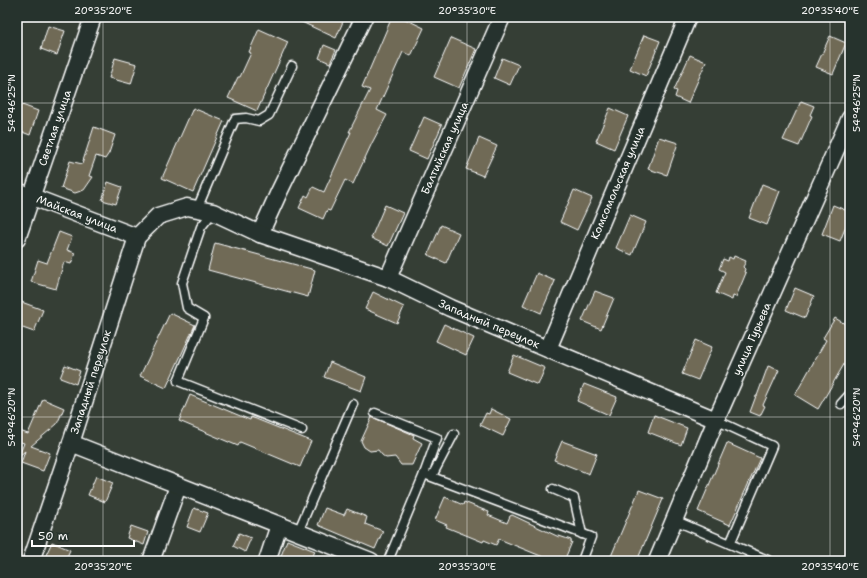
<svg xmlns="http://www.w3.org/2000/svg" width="867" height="578" font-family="'Shantell Sans',sans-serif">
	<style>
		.building { fill: #6f6a57; stroke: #fff }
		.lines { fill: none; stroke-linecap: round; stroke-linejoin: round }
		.service-casing { stroke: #fff; stroke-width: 11 }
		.minor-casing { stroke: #fff; stroke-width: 19 }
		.service { stroke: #26332d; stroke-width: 8 }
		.minor { stroke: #26332d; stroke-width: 16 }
		.ticks { fill: none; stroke: #fff; stroke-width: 1; stroke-opacity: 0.45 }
		.labels { text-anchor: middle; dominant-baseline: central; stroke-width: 3; stroke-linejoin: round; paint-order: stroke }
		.street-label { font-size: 11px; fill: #fff; stroke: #26332d }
		.neatline { fill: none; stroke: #fff; stroke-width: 1.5 }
		.ticks-label { font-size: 10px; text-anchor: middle; fill: #fff }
	</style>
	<rect width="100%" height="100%" fill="#353e35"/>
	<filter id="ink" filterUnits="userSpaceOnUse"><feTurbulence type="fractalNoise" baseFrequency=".025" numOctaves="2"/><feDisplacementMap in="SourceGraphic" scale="8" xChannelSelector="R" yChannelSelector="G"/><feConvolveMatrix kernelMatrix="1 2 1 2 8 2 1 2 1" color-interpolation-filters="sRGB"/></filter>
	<g filter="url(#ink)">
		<g class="building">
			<path d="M291,17h54l-9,21z"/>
			<path d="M392,17h9l23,11 -13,28 -8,-4 -26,58 10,5 -15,28 -19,41 -8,-4 -15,31 -3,-1 -4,9 -24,-11 6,-13 3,2 5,-10 11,5 27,-60h-2l21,-42 -8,-3z"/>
			<path d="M48,26l17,5 -8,24 -16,-6z"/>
			<path d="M259,29l29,13 -31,69 -29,-13 10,-21h2l11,-24 -2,-1z"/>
			<path d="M644,35l16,6 -14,35 -16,-7z"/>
			<path d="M830,36l16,7 -13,31 -17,-7z"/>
			<path d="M451,38l25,11 -17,39 -25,-11z"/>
			<path d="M324,45l12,5 -6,13 -11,-5z"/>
			<path d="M690,55l16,7 -18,41 -13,-6 2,-6 -3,-1z"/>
			<path d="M115,58l22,6 -6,20 -22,-6z"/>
			<path d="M502,58l17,7 -9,20 -16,-7z"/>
			<path d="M801,101l13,5 -4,9 2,1 -13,30 -16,-6z"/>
			<path d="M17,103l21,8 -8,24 -13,-5z"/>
			<path d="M193,108l31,13 -31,71 -31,-14z"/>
			<path d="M610,108l18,8 -14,33 -18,-8z"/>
			<path d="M424,117l18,8 -15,34 -18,-8z"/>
			<path d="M94,127l21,8 -6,18 -4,6 -9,-3 -7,20 4,1 -9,13 -9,3 -14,-5 9,-27 12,3z"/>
			<path d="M659,137l19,6 -11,32 -19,-6z"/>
			<path d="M479,138l18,8 -14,30 -17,-7z"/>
			<path d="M108,182l14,5 -6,17 -14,-4z"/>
			<path d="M762,184l18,7 -13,34 -18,-7z"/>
			<path d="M574,190l18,8 -15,32 -17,-8z"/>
			<path d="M385,205l18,8 -15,33 -17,-8z"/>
			<path d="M833,205l17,7v4l-10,25 -18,-7z"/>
			<path d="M630,215l16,7 -14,33 -16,-7z"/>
			<path d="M441,225l18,8 -13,30 -18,-8z"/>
			<path d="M59,232l13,5 -5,13 8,3 -4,11 -7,-2 -8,27 -25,-7 7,-22 9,3z"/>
			<path d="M215,243l100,27 -7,27 -100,-27z"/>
			<path d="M734,256l12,5 -3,6 2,2 -1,3 2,1 -10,24 -3,-1 -1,4 -16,-7 9,-21 -6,-3 4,-10 5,2 1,-4 4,2z"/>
			<path d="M537,273l18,8 -14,32 -18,-8z"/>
			<path d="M795,288l19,8 -9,22 -19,-8z"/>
			<path d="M595,291l19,7 -13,31 -19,-8z"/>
			<path d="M373,292l31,15 -7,16 -32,-14z"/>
			<path d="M19,301l24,9 -9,22 -17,-6v-19z"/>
			<path d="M170,313l25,12 -29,63 -26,-12z"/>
			<path d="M835,318l15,9v27l-32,55 -23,-14 31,-55 -3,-2z"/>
			<path d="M444,324l30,14 -8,17 -30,-14z"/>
			<path d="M696,340l16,7 -14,33 -16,-6z"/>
			<path d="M514,355l31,13 -7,17 -31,-13z"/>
			<path d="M330,362l36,15 -5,14 -37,-14z"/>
			<path d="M65,365l15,6 -4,13 -16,-6z"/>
			<path d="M768,366l11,4 -16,35 2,1 -5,10 -10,-4 6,-16h1z"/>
			<path d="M584,384l33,13 -8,18 -32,-14z"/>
			<path d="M190,395l60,25 1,-3 60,24 -11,26 -60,-25 -2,4 -59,-25z"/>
			<path d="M43,399l21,9 -7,16 -26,22 19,7 -7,18 -22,-8 4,-12 -6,5 5,-13 -7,-2v-11l11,4z"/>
			<path d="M491,409l20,10 -8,17 -23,-11 6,-12 3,1z"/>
			<path d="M654,415l33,13 -6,17 -33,-13z"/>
			<path d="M372,417l42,18 -1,3 9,5 -10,22h-11l-6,-8 -9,1 -4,-3 -4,-5 -8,1 -6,-4 -3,-6z"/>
			<path d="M562,441l35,13 -8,20 -35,-14z"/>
			<path d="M727,443l33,15 -30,67 -32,-14z"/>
			<path d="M96,476l17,7 -8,19 -17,-7z"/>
			<path d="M639,490l24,9 -26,62h-28z"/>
			<path d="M445,497l18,8 1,-3 25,10 -1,3 19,8 3,-7 2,-1 47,22v-1l12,4v2h1l-8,19h-11l-54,-22 -3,6 -12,-5 -1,2 -37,-15 1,-2 -12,-5z"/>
			<path d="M194,508l14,5 -8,19 -13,-5z"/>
			<path d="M325,508l19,7 3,-6 20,8 -2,7 18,7 -8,18 -57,-24z"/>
			<path d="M131,526l17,6 -4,13 -17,-7z"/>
			<path d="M239,533l12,5 -6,14 -12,-6z"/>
			<path d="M287,540l28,11 -4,10h-32z"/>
			<path d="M52,542l18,8 -5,11h-11l-9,-4z"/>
		</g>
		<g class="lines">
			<defs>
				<g id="service">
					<path d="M197,209l38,-90 11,-1 13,3 10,-6 23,-49"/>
					<path d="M213,212l-12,15 -19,56 5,25 17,10 -26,63 124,49"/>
					<path d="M841,404l9,-10"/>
					<path d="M375,413l62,25 -13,36 -36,87"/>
					<path d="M716,420l56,26 -42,98"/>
					<path d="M424,474l167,63 -9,24"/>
					<path d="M432,476l22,-42"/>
					<path d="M553,489l21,9 8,36"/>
					<path d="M674,520l96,41"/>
					<path d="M298,532l55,-128"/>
				</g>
				<g id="minor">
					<path d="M17,191l120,46"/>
					<path d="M260,234l19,-42 85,-175"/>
					<path d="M17,239l76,-222"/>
					<path d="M388,278l114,-261"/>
					<path d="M548,349l140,-332"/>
					<path d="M31,561l40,-118"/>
					<path d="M151,561l27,-75"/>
					<path d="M267,561l12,-36"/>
					<path d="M371,561l-300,-118 66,-206 21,-21 29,-9 26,5 47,22 128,44 62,30 266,112"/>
					<path d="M657,561l59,-141 134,-302"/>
				</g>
			</defs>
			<use href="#service" class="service-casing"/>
			<use href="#minor" class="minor-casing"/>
			<use href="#service" class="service"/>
			<use href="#minor" class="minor"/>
		</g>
	</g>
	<path class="ticks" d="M103,17v544M467,17v544M830,17v544M17,103h833M17,417h833"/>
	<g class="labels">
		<g class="street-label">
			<text transform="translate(55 128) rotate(-71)">Светлая улица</text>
			<text transform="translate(445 148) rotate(-66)">Балтийская улица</text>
			<text transform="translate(618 183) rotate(-67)">Комсомольская улица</text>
			<text transform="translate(77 214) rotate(21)">Майская улица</text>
			<text transform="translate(489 324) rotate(23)">Западный переулок</text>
			<text transform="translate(752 339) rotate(-66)">улица Гурьева</text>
			<text transform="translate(91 382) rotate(-72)">Западный переулок</text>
		</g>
	</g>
	<rect width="867" height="578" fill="none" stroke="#26332d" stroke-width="44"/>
	<path d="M32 540v6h102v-6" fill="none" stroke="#ffffff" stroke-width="2"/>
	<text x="38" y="540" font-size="12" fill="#ffffff" stroke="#26332d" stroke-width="3" paint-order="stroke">50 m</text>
	<rect x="22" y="22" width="823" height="534" class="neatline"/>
	<g class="ticks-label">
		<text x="103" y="14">20°35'20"E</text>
		<text x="467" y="14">20°35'30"E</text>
		<text x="830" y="14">20°35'40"E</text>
		<text transform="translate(11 103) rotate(-90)" y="4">54°46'25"N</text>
		<text transform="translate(856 103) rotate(-90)" y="4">54°46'25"N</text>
		<text transform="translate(11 417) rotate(-90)" y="4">54°46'20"N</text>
		<text transform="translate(856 417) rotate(-90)" y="4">54°46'20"N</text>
		<text x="103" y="570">20°35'20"E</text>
		<text x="467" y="570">20°35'30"E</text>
		<text x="830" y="570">20°35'40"E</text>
	</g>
</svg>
